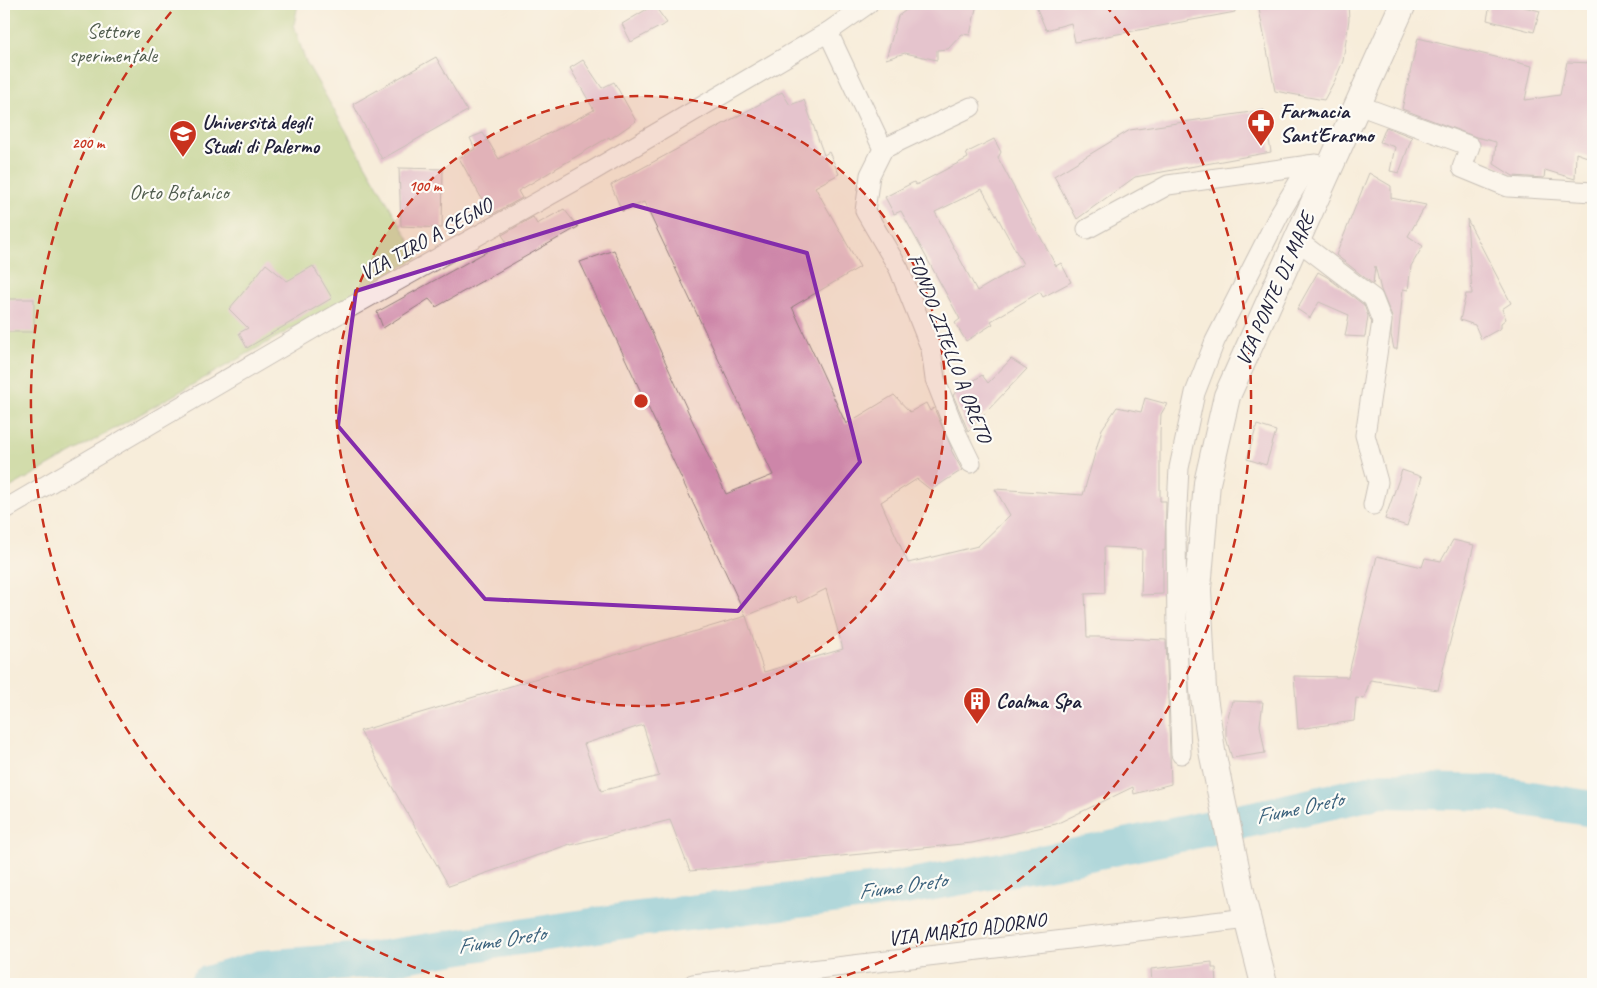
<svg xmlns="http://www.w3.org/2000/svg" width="1597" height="988" font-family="Caveat,sans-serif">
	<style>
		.green { fill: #a4c872; stroke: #637556 }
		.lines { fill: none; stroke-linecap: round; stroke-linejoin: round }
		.river { stroke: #5cbdda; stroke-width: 36 }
		.building { fill: #cf92bc; fill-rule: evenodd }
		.street-casing { stroke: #8c888a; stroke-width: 21 }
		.secondary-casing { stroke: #8c888a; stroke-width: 28 }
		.street { stroke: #fff; stroke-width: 19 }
		.secondary { stroke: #fff; stroke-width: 26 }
		.marked { fill: none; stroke: #7b2cbf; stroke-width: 4; stroke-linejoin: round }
		.ring { fill: none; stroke: #c8321e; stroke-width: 2.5; stroke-dasharray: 9 6 }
		.labels { text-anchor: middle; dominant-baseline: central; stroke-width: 4.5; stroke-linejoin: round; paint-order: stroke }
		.park-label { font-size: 21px; fill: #505c4e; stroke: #fdfcf7 }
		.poi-label { font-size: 21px; font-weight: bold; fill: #22223b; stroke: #fdfcf7; text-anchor: start }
		.street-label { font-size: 21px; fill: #22223b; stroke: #fdfcf7 }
		.water-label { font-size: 22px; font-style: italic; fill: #39607b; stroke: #fdfcf7 }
		.centre { fill: #c8321e; stroke: #fdfcf7; stroke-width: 2.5 }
		.ring-label { font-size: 15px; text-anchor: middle; font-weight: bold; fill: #c8321e; stroke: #fdfcf7; stroke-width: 4.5; stroke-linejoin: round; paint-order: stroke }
	</style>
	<rect width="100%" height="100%" fill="#fdfcf7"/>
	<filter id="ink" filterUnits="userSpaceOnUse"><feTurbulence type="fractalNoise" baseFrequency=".02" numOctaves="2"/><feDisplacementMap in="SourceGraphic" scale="10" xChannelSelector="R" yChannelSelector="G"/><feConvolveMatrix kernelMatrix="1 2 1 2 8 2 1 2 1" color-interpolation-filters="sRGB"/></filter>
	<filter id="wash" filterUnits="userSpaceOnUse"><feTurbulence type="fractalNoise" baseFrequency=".0096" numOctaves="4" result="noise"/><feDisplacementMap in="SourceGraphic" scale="20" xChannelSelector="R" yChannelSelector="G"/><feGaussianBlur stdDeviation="1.12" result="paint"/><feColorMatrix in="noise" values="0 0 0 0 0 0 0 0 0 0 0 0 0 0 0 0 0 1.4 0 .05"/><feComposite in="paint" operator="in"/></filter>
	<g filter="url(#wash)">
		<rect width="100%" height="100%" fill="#f7edda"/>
		<path class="green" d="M10,4h288l-4,21 11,35 114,197 -415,234v-468z"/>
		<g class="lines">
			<path class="river" d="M207,984l54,-16 117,-9 252,-39 270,-32 157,-28 214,-45 111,-25 111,3 100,16"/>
		</g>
		<g id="blocks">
			<g class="building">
				<path d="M927,4h50l-7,31 -8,-1 -14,15 -11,1v10l-32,-7 -19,6 12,-43 14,-10h14z"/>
				<path d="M1035,4h199l1,8 -160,30 -4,-19 -25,7z"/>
				<path d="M1258,4h90l1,15 -6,42 -8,19 -11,20 -49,-9z"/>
				<path d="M1490,4h22l28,7 -6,21 -47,-12z"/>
				<path d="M654,5l13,18 -36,19 -9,-18z"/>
				<path d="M1418,38l114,28 -7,34 35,-5 7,-33 26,1v96l-17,-6 -1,26 -30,-9 -1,8 -31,-2 -19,-12 2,-22 -20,-5 -74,-28z"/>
				<path d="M436,57l31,54 -85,48 -29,-55z"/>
				<path d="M583,60l19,28 12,-6 22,39 -26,18 -1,-2 -91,54 4,7 -31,17 -32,-57 16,-9 -5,-11 13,-5 16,26 95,-49 -24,-42z"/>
				<path d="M782,92l8,13 14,-5 20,55 5,-3 10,22 -24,13 45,80 -68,40 54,117 48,-29 16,17 16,-9 4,8 4,-3 18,41 -1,1 11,20 -31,20 -14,-11 -36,23 27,61 70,-17 32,-31 -15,-26 88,6 19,-66 15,-22 24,5 4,-14 22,6 -6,10 -1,19v68h6l-1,50 -2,-1v44l-22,1 1,-46 -38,-2 1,46 -20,1 2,43h12l67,3 5,144 -37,10 -1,-7 -77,37 -84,19 -282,28 -20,-51 -99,25 -1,-1 -121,42 -89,-155 386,-115 -166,-354 34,-12 112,244 47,-19 -129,-273 -22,9 -11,-26zM826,589l17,60 -79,23 -18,-56 49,-20 3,7zM643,725l16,51 -58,15 -17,-47z"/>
				<path d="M1264,110l7,42 -136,25 -58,42 -23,-43 76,-46z"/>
				<path d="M1386,127l26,10 -13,36 -9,-2 5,-24 -15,-5z"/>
				<path d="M994,139l7,13 -3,6 58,108 5,-3 10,19 -28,15 -3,-5 -49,29 2,3 -27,17 -11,-18 5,-4 -59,-108 -7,3 -9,-17 29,-15 2,3 52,-27 -2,-5zM982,189l41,75 -46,27 -42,-79z"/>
				<path d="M399,168l44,1 -1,59 -41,-2z"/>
				<path d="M1369,173l22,13v12l35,7 -18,31 15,10 -12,20 -3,24 -5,-1 -6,60h-3l-3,-14 1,-18 -11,-27 -6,-24 -2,18 -37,-29z"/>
				<path d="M564,209l14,18 -142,80 -7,-8 -46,29 -6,-16 129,-71 -4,-6 31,-18 4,7z"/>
				<path d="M1467,219l44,84 -9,6 4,10 -5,4v5l-20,11 -6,-14 -15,-5 6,-26h6z"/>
				<path d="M266,264l21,17 26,-15 19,32 -85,50 -8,-15 9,-5 -19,-19 12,-14z"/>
				<path d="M1318,272l9,5 37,28 4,11 -3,21 -20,-1 4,-21 -30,-13 -9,16 -13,-9z"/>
				<rect x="4" y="299" width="30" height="33"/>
				<path d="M1011,359l16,10 -59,62 -15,-36 29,-20 6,8z"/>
				<path d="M1257,425l19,6 -10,34 -19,-6z"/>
				<path d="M1402,470l20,7 -15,49 -22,-7z"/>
				<path d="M1453,540l21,5 -36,145 -68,-10 -6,19 -8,-1 -2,23 -56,8 -4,-53 54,1 29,-121 45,11 3,-9 16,3z"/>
				<path d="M1232,701l31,1 -3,23 5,28 -33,5 -6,-20v-13z"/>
				<path d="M1212,962v6h4l1,16h-65l-1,-15z"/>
			</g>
		</g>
	</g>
	<g filter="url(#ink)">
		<use href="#blocks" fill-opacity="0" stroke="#8c888a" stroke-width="1"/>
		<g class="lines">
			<defs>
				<g id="street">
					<path d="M828,32l55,117 -13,26 -5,36 34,58 32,80 4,30 20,51 16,33"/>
					<path d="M1358,105l112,41 -8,22 46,19 85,5"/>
					<path d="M883,149l88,-42"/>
					<path d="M1087,229l81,-44 148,-21"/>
					<path d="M1297,240l76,58 9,23 -17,114 13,47 -5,23"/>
					<path d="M4,510l329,-193 256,-144 239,-141 40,-28"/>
					<path d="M1181,754l-4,-117 -1,-112 3,-57 16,-75 20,-52 65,-128 29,-48"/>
					<path d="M693,984l554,-66"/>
				</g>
				<path id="secondary" d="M1264,984l-21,-83 -31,-150 -9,-61 -5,-101 9,-106 20,-87 176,-392"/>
			</defs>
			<use href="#street" class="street-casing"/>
			<use href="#secondary" class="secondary-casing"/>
			<use href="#street" class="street"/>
			<use href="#secondary" class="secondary"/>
		</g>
	</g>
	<path d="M0 0H1597V988H0ZM633,205l174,48 53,209 -122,149 -253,-12 -147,-173 18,-135z" fill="#f7edda" fill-opacity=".55" fill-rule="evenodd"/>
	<path class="marked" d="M633,205l174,48 53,209 -122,149 -253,-12 -147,-173 18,-135z"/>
	<circle cx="641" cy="401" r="305" fill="#c8321e" fill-opacity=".12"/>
	<g class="ring">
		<circle cx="641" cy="401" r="305"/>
		<path d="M458 983A610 610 0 0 1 177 5M1105 5A610 610 0 0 1 824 983"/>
	</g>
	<defs>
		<symbol id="pharmacy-pin" viewBox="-11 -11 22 30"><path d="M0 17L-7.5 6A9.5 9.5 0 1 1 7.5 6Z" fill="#c8321e" stroke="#fdfcf7"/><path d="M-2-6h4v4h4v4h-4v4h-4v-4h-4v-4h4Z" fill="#fff"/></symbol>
		<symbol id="university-pin" viewBox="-11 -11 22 30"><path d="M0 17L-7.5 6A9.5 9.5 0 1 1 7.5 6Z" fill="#c8321e" stroke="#fdfcf7"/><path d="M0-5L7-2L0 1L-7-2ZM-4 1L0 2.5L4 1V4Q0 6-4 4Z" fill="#fff"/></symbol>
		<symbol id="building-pin" viewBox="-11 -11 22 30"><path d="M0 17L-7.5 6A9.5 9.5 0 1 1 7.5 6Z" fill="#c8321e" stroke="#fdfcf7"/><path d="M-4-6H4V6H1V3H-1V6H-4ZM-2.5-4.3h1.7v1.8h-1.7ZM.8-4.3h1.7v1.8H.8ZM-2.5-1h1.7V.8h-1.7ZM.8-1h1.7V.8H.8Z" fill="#fff"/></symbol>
	</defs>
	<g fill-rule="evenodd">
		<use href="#pharmacy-pin" x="1245" y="107" width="32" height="43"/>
		<use href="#university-pin" x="167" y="118" width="32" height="43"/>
		<use href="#building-pin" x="961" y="685" width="32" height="43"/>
	</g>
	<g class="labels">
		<g class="park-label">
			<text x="113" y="31">Settore<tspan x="113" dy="24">sperimentale</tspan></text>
			<text x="179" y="192">Orto Botanico</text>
		</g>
		<g class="poi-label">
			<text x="1280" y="111">Farmacia<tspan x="1280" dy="24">Sant'Erasmo</tspan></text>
			<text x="202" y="122">Università degli<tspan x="202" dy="24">Studi di Palermo</tspan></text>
			<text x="996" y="701">Coalma Spa</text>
		</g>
		<g class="street-label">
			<text transform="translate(426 239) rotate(-29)">VIA TIRO A SEGNO</text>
			<text transform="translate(1275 289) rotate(-66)">VIA PONTE DI MARE</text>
			<text transform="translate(950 348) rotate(69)">FONDO ZITELLO A ORETO</text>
			<text transform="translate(967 929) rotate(-7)">VIA MARIO ADORNO</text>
		</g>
		<g class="water-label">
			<text transform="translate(1299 808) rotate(-12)">Fiume Oreto</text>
			<text transform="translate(902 886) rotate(-8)">Fiume Oreto</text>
			<text transform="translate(501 940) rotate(-9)">Fiume Oreto</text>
		</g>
	</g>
	<circle cx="641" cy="401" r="8" class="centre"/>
	<g class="ring-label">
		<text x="88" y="148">200 m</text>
		<text x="425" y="191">100 m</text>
	</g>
	<rect width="1597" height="988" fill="none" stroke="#fdfcf7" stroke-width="20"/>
</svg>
